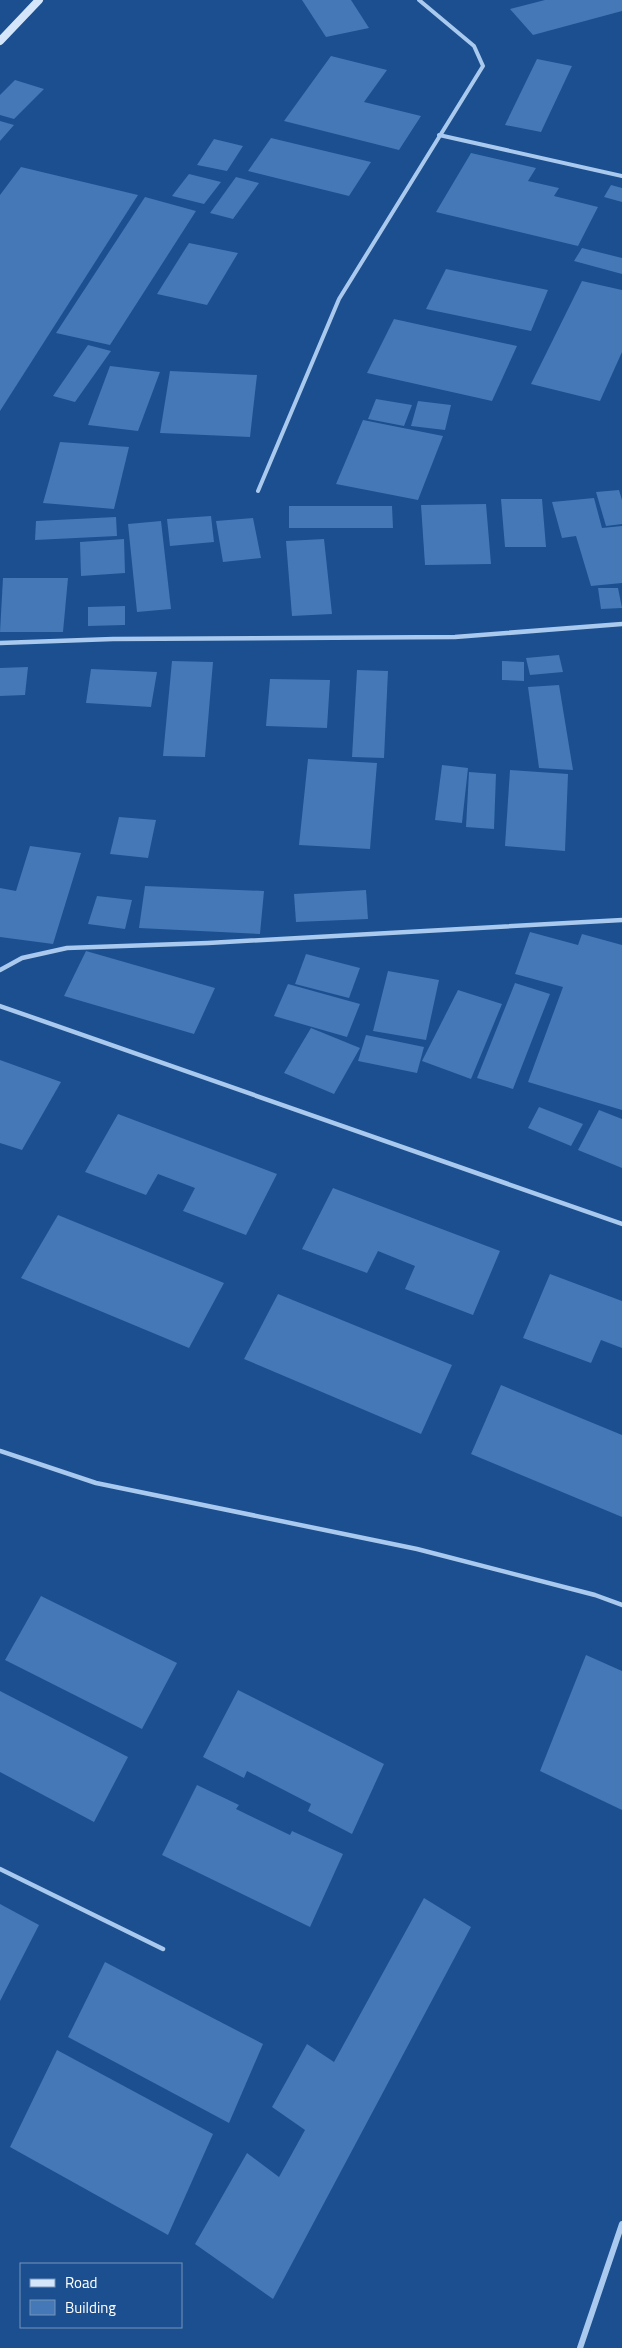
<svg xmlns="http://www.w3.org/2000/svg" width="622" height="2348" font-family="'Titillium Web',sans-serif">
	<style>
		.building { fill: #4478b7 }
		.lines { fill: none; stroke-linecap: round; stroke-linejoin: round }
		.lane { stroke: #a9c9ee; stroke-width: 4.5 }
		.street-far2 { stroke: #a9c9ee; stroke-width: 4 }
		.street-far1 { stroke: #a9c9ee; stroke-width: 4.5 }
		.street { stroke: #a9c9ee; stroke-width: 6 }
		.secondary { stroke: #d6e6fa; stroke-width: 8 }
	</style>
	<rect width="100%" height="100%" fill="#1b4f8f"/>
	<g class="building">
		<path d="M302,0h49l18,28 -43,9z"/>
		<path d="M545,0h77v11l-89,24 -23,-26z"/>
		<path d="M331,56l56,14 -23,32 57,14 -22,34 -115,-29z"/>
		<path d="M537,59l35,7 -31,66 -36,-7z"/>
		<path d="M15,80l29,9 -30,30 -14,-4v-20z"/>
		<path d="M0,121l14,4 -14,16z"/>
		<path d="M271,138l100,24 -22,34 -101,-25z"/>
		<path d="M214,139l29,7 -16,25 -30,-6z"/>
		<path d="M471,153l65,15 -8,13 31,7 -5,8 44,11 -20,39 -142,-34z"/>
		<path d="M21,167l117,28 -138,216v-216z"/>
		<path d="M189,174l32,8 -17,22 -32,-8z"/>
		<path d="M236,177l23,6 -26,36 -23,-6z"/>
		<path d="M611,185l11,3v14l-18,-5z"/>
		<path d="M145,197l51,14 -86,134 -54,-12z"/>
		<path d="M189,243l49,10 -31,52 -50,-11z"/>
		<path d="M582,248l40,10v16l-48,-13z"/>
		<path d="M446,269l102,21 -17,41 -105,-22z"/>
		<path d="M582,281l40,9v62l-22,49 -69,-17z"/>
		<path d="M394,319l123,27 -25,55 -125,-28z"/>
		<path d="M88,345l23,6 -36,51 -22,-6z"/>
		<path d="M110,366l50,6 -22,59 -50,-6z"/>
		<path d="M170,371l87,4 -7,62 -90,-4z"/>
		<path d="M376,399l36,6 -8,21 -36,-7z"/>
		<path d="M418,401l33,4 -6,25 -34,-4z"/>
		<path d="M363,420l80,16 -25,64 -82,-16z"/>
		<path d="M60,442l69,5 -15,62 -71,-6z"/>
		<path d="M619,490l3,10v24l-16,2 -10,-34z"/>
		<path d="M594,498l8,30 20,-2v57l-31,3 -15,-50 -14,2 -10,-36z"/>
		<path d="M501,499h41l4,48h-41z"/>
		<path d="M486,504l5,60 -66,1 -4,-60z"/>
		<path d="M289,506h103l1,22h-104z"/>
		<path d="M211,516l3,26 -44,4 -3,-27z"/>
		<path d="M116,517l1,19 -82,4 1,-19z"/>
		<path d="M253,518l8,40 -38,4 -7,-41z"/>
		<path d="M161,521l10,88 -34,3 -9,-88z"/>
		<path d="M124,539l1,34 -44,3 -1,-34z"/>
		<path d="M324,539l8,75 -40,2 -6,-75z"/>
		<path d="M3,578h65l-5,54h-63z"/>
		<path d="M598,588h20l4,20 -21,1z"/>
		<path d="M125,606v19l-37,1v-19z"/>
		<path d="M559,655l4,17 -33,3 -4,-17z"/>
		<path d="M172,661l41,1 -8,95 -42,-1z"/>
		<path d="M502,661l22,1v19l-22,-1z"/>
		<path d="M28,667l-3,28 -25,1v-28z"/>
		<path d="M91,669l66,3 -6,35 -65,-4z"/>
		<path d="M357,670l31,1 -4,87 -32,-1z"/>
		<path d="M270,679l60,1 -3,48 -61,-2z"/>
		<path d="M559,685l14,85 -34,-2 -11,-81z"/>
		<path d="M308,759l69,4 -7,86 -71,-4z"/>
		<path d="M442,765l26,3 -6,55 -27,-3z"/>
		<path d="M510,770l58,4 -3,77 -60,-5z"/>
		<path d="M469,772l27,2 -2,55 -28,-2z"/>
		<path d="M119,817l37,3 -8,38 -38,-4z"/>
		<path d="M30,846l51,7 -28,91 -53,-7v-49l16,3z"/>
		<path d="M145,886l119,5 -4,43 -121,-6z"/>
		<path d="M366,890l2,29 -72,3 -2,-28z"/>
		<path d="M97,896l35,4 -7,29 -37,-5z"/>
		<path d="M530,932l48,13 4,-11 40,11v165l-94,-28 35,-95 -48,-13z"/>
		<path d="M86,951l129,37 -21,46 -130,-38z"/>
		<path d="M306,954l54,14 -11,30 -54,-14z"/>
		<path d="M388,971l51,9 -13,60 -53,-9z"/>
		<path d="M515,983l35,11 -37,95 -36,-11z"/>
		<path d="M288,984l72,20 -13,33 -73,-21z"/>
		<path d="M458,990l44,14 -31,75 -49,-18z"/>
		<path d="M311,1028l49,20 -26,46 -50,-21z"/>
		<path d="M366,1035l58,12 -7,26 -59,-12z"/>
		<path d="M0,1060l61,22 -39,68 -22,-7z"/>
		<path d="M539,1107l44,17 -12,22 -43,-18z"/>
		<path d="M599,1110l23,9v49l-44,-18z"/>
		<path d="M118,1114l159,60 -31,61 -63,-24 12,-23 -37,-14 -12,21 -61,-23z"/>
		<path d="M333,1188l167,63 -27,64 -68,-26 10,-23 -37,-15 -11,22 -65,-24z"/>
		<path d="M58,1215l166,68 -35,65 -168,-70z"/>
		<path d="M550,1274l72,27v47l-21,-8 -10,23 -68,-25z"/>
		<path d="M278,1294l174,71 -31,69 -177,-75z"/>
		<path d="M501,1385l121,50v82l-151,-63z"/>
		<path d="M41,1596l136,67 -35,66 -137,-69z"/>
		<path d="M586,1655l36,16v139l-82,-39z"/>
		<path d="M238,1690l146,74 -32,70 -44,-23 3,-7 -64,-33 -3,7 -41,-21z"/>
		<path d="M0,1691l128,66 -34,65 -94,-50z"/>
		<path d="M197,1785l42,20 -3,4 54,26 2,-4 51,23 -33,73 -148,-72z"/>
		<path d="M424,1898l47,29 -198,372 -78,-55 52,-91 32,24 26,-47 -33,-23 35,-63 27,18z"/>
		<path d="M0,1904l39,21 -39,76z"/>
		<path d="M105,1962l158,82 -34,79 -161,-86z"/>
		<path d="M57,2050l156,84 -45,101 -158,-88z"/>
	</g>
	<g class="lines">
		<g class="lane">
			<path d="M0,1451l96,32 321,66 178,46 27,10"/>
			<path d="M0,1869l163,80"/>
		</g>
		<g class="street-far2">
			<path d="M439,135l183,41"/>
			<path d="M258,491l81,-192 144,-233 -9,-20 -55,-46"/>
		</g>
		<g class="street-far1">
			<path d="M0,643l113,-4 342,-2 167,-13"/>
			<path d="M0,970l22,-12 45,-10 141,-5 414,-23"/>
			<path d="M0,1006l622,218"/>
		</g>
		<path class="street" d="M580,2348l42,-124"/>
		<path class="secondary" d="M0,41l39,-41"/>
	</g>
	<rect x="20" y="2263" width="162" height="65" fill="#1b4f8f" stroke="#7695bc"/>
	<rect x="30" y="2279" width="25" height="8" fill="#d6e6fa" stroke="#7695bc"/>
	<text x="65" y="2288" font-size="15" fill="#ffffff">Road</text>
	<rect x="30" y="2300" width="25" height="15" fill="#4478b7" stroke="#7695bc"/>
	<text x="65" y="2313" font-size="15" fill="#ffffff">Building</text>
</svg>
